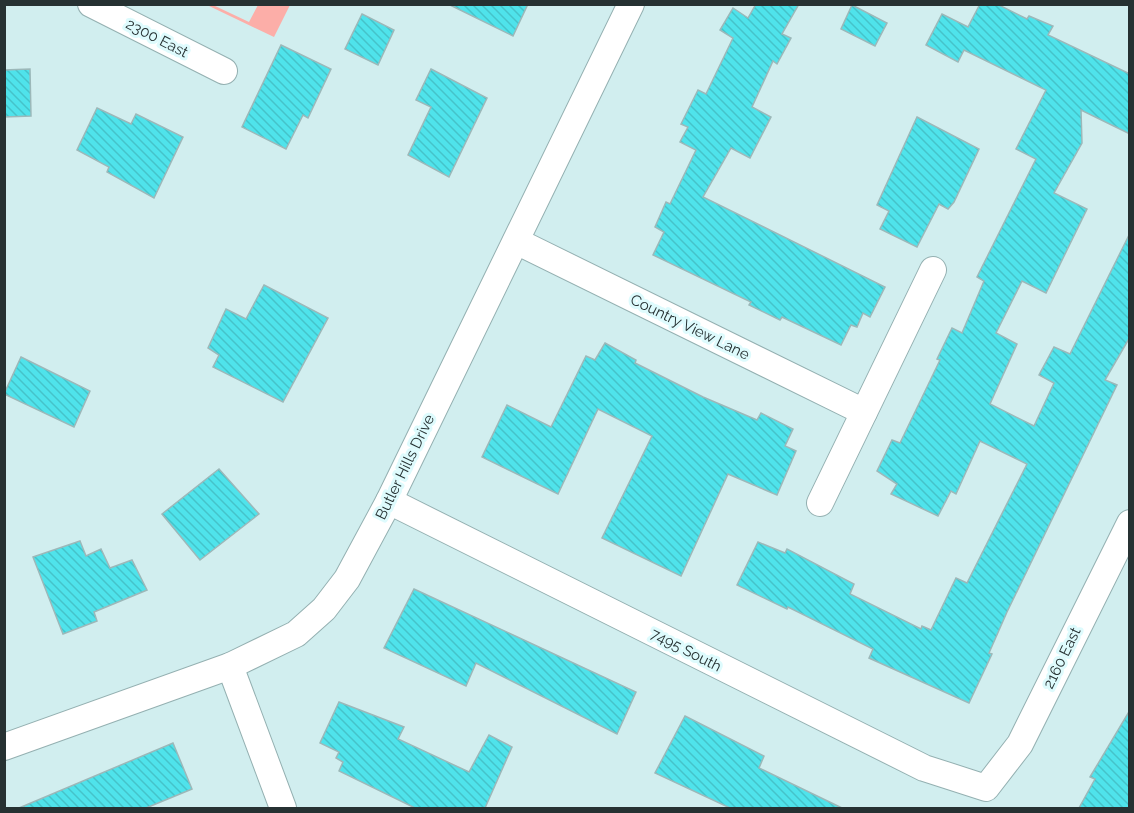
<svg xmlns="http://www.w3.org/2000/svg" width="1134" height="813" font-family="Raleway,sans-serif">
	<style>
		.green { fill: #fcaea8 }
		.building { fill: url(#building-back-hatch); stroke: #9cb8b9; stroke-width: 1.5 }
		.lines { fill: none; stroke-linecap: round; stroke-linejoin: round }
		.minor-casing { stroke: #94b0b1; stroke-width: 28 }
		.minor { stroke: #fff; stroke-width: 26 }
		.labels { text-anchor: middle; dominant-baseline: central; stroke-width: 6; stroke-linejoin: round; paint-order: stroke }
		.street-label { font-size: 15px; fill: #263132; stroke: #defbfd }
	</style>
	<defs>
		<pattern id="building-back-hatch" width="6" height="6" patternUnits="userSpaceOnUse" patternTransform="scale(1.5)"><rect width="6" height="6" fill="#4fe3eb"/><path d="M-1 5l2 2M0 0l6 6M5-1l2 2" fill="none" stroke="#45c3ca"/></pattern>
	</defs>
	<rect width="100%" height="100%" fill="#d1eeef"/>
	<path class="green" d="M207,5h6l36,17 9,-17h32l-16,32z"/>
	<g class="building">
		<path d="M448,4h80l-15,32z"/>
		<path d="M756,4h43l-17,30 9,4 -14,26 -4,-3 -21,46 19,10 -21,41 -19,-10 -28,49 182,90 -15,30 -7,-4 -6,14 -6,-2 -10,20 -59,-28 -2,3 -31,-15 2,-3 -98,-47 11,-23 -9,-5 11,-25 4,2 26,-54 -16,-8 8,-15 -7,-3 17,-34 8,4 27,-56 -13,-8 13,-22 15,10z"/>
		<path d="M980,4h17l30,15 2,-3 24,10 -5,9 82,39v60l-49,-24 1,33 -28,50 33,16 -41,84 -24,-12 -26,52 21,11 -27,60 44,22 20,-43 -15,-8 15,-28 16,7 60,-121v104l-25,43 12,5 -110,227 -18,41 3,1 -23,49 -100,-45 4,-9 -85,-42 -1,2 -50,-24 21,-43 27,11 2,-4 67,35 -4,10 71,35 1,-3 9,4 25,-52 11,5 60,-119 -47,-23 -24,53 -5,-3 -13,25 -47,-22 6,-10 -20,-13 15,-31 8,3 40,-83 -3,-1 15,-31 10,5 22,-52 -7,-4 59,-118 -20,-10 30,-59 -82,-40 -6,12 -32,-17 16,-31 26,13z"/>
		<path d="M852,5l35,18 -12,23 -34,-17z"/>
		<path d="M362,14l32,16 -16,35 -33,-16z"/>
		<path d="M281,45l50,24 -23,49 -5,-3 -17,34 -44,-22z"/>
		<path d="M30,69l1,47 -27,1v-47z"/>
		<path d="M431,69l56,29 -38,79 -41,-22 23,-48 -15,-7z"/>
		<path d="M97,108l34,16 5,-10 47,23 -29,61 -47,-26 2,-5 -32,-17z"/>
		<path d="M917,117l62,32 -25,53 -6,7 -9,-5 -22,43 -37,-18 9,-18 -12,-6z"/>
		<path d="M264,285l64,33 -45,84 -70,-35 6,-12 -11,-7 18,-39 20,10z"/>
		<path d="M605,343l31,17 -1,3 68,34 54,23 4,-7 32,16 -8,17 11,5 -19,44 -49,-21 -47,102 -79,-38 50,-102 -54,-27 -40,85 -76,-37 25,-52 44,22 35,-71 9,4z"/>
		<path d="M21,357l69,34 -16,36 -70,-33z"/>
		<path d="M219,469l40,45 -59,46 -38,-46z"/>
		<path d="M80,541l6,15 15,-7 9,19 22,-8 15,30 -53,22 3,9 -34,13 -30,-77z"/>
		<path d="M414,589l222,103 -19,42 -141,-71 -10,23 -82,-38z"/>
		<path d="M339,702l65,25 -6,12 71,33 20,-37 23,12 -27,61h-70l-76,-37 4,-9 -7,-4 3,-6 -19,-9z"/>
		<path d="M1130,710v98h-51l16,-29 -5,-2z"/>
		<path d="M685,716l79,40 -5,12 83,40h-112l-75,-35z"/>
		<path d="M173,743l19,46 -46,19h-127z"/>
	</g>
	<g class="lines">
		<defs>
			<g id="minor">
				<path d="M91,4l133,67"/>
				<path d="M516,241l348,171"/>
				<path d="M389,501l535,267 62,20 34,-44 110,-221"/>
				<path d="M820,503l113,-233"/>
				<path d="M230,666l53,142"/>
				<path d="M4,747l226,-81 66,-32 28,-25 23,-30 42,-78 242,-497"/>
			</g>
		</defs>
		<use href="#minor" class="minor-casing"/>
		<use href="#minor" class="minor"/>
	</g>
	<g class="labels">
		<g class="street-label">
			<text transform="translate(157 38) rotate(27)">2300 East</text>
			<text transform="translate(690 327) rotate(26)">Country View Lane</text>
			<text transform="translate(405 467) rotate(-64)">Butler Hills Drive</text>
			<text transform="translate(686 650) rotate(27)">7495 South</text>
			<text transform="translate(1062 658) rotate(-64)">2160 East</text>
		</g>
	</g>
	<rect width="1134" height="813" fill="none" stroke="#263132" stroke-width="12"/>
</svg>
